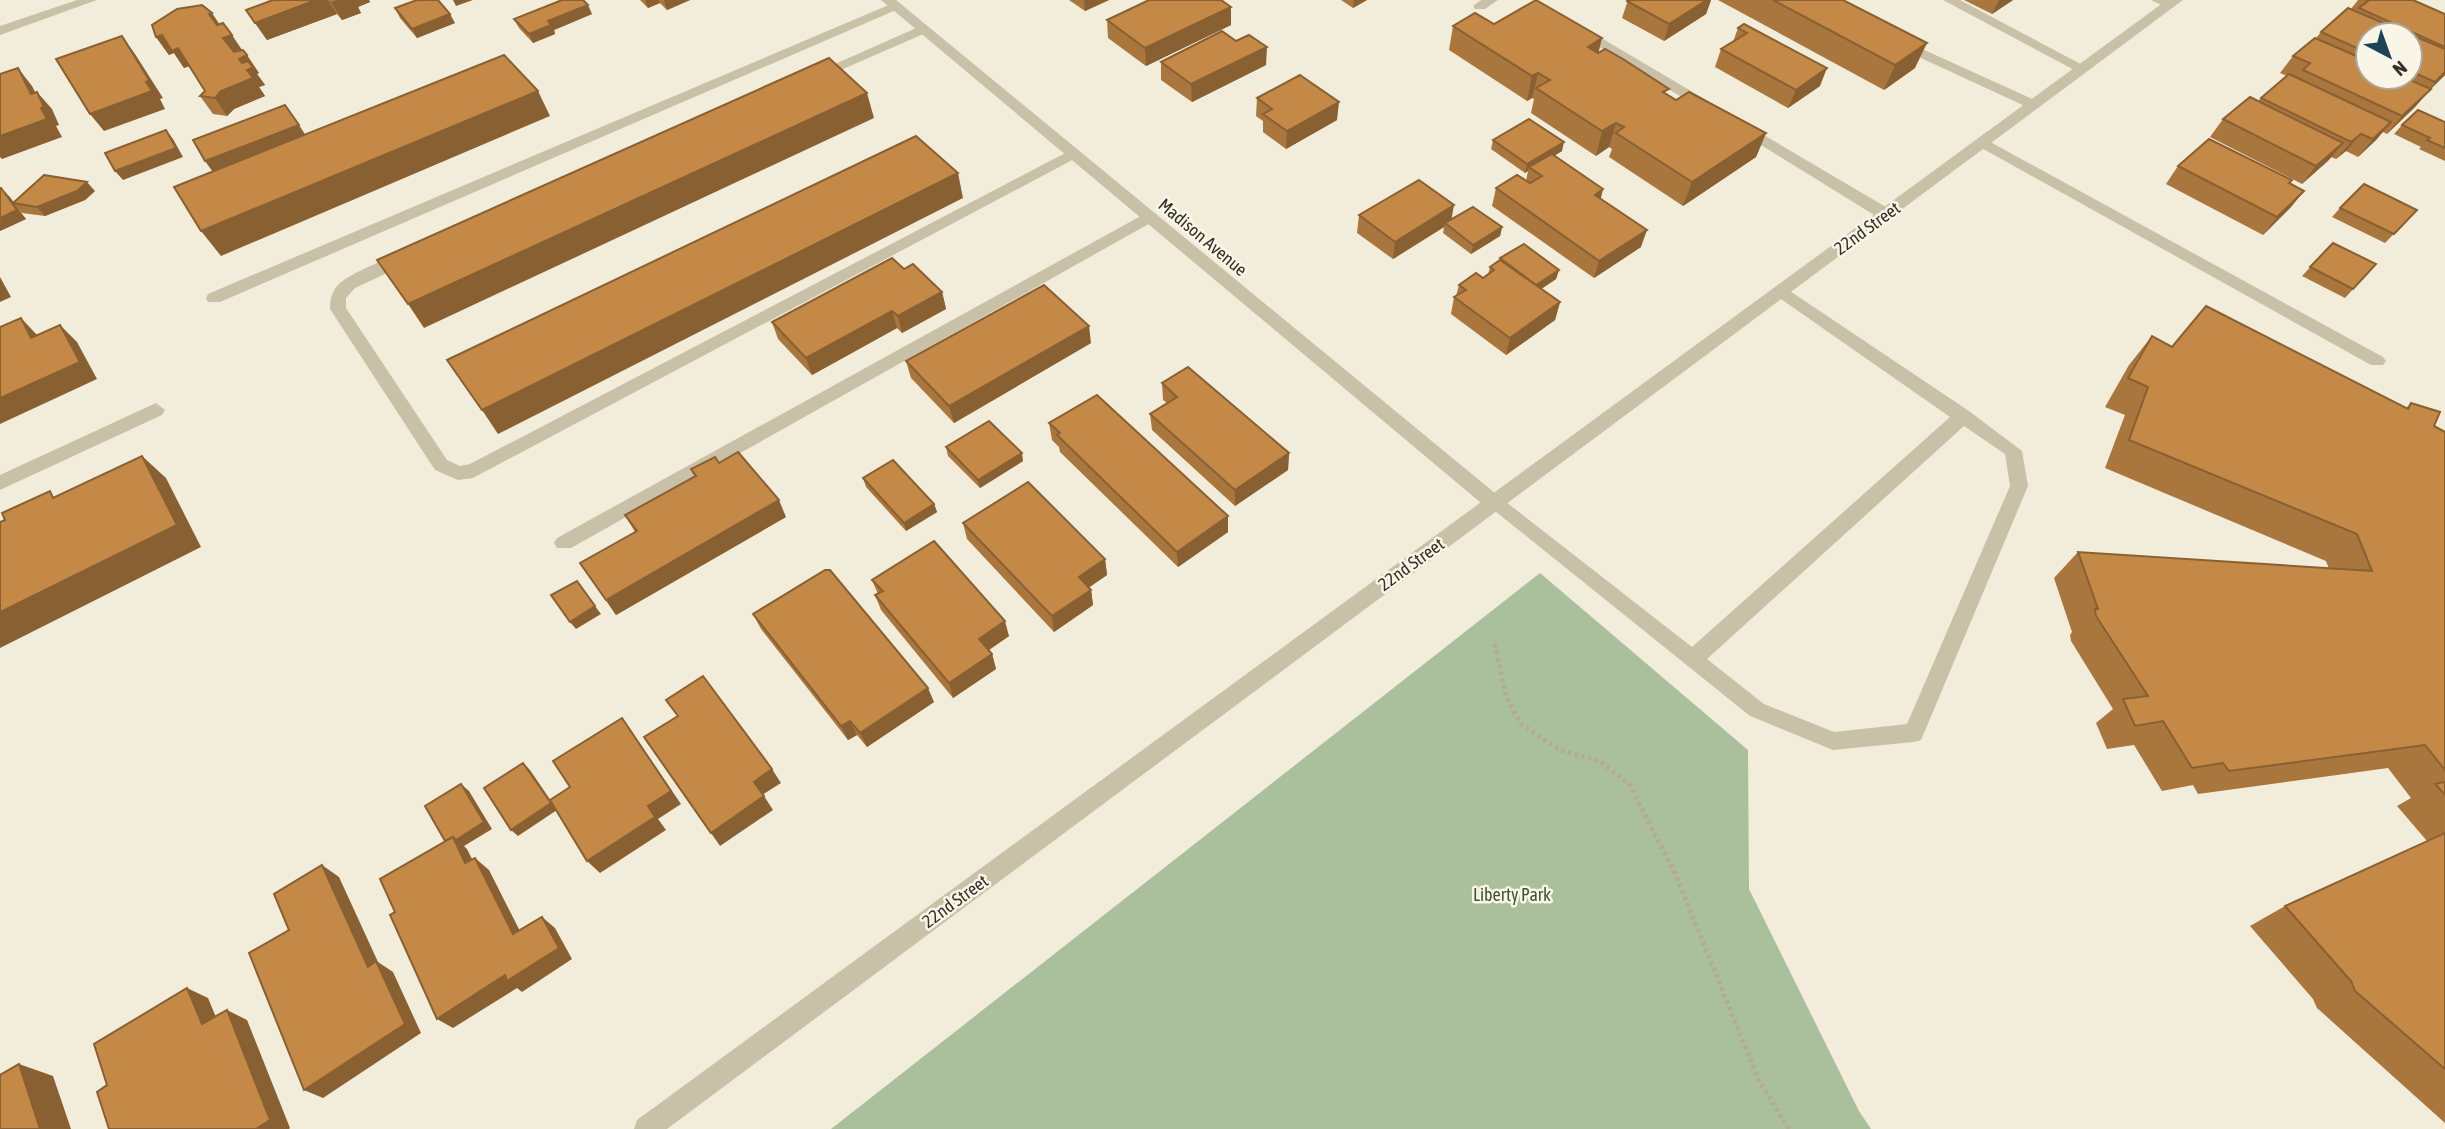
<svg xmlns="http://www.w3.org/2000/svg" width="2445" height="1129" font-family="'Asap Condensed',sans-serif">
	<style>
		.green { fill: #aac09c }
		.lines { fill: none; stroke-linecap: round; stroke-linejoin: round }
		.path { stroke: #b5ab92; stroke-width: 5; stroke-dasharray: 3.5 3.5; stroke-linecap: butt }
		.service { fill: #c9c1a7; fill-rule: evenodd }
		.minor { fill: #c9c1a7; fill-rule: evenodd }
		.tertiary { fill: #c9c1a7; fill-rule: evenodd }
		.wall { fill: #a9763d; fill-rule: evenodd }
		.shaded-wall { fill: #896032 }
		.building { fill: #c48947; stroke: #896032; stroke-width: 2 }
		.labels { text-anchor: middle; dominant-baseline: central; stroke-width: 5; stroke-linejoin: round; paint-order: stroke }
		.street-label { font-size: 18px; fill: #363028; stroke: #f9f6e8 }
		.park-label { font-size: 18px; fill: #3a542c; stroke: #f9f6e8 }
	</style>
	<rect width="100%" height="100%" fill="#f2eddb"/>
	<path class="green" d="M1540,573l208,177 1,139 110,222 12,18h-1040z"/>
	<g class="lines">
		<path class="path" d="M1495,644l11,53 15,27 41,27 38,10 29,23 46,89 84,208 30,48"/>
		<g class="service">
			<path d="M1481,0h17l-13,9h-10l-2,-3z"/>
			<path d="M1943,0h17l130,69 -7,4 -5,-1z"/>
			<path d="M2151,0h18l7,5 -7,4z"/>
			<path d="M891,4l12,3 -683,295h-12l-2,-4 2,-4z"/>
			<path d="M923,25l5,1v6l-108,47 -5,1 -7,-4z"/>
			<path d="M1581,26l132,78 2,3 -2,3h-10l-127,-77 -2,-3z"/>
			<path d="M1898,38l141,64 2,3 -7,5 -5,-2 -136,-63 -2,-3z"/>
			<path d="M1740,121l151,89v8h-12l-144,-89 -2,-3z"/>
			<path d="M1983,138l400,219 3,4 -3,4h-12l-393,-219 -3,-3z"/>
			<path d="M1073,149l5,2v6l-605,321 -15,2 -23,-10 -105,-161c0,-12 3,-22 14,-29 11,-8 58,-30 69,-27v8l-58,27 -9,10v10l101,152 13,6 10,-2z"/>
			<path d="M1148,212l6,1v8l-583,327h-14l-3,-5 3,-5z"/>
			<path d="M1781,285l188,126 53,40 6,35 -104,247 -3,7 -7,2 -81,8 -83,-34 -265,-213 9,-7 7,2 191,149 258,-230 -175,-122 -2,-4zM1964,426l41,28 5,32 -103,238 -73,8 -70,-28 -57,-45z"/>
			<path d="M156,403l9,7 -3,5 -162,75v-15z"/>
		</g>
		<path class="minor" d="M881,0h15l605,498 2,5 -2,5h-14z"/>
		<g class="tertiary">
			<path d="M77,0h20l-97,35v-9z"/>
			<path d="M2167,0h16l-1516,1129h-33l3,-9z"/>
		</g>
	</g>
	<g class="wall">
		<path d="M271,0h98l1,2 -12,5 3,6 -19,7 -5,-6 -70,26 -21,-30z"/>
		<path d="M640,0h50l-23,10 -7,-7 -12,5z"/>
		<path d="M1069,0h40l-24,11z"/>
		<path d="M1222,0l9,7v18l-85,41 -38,-28 -1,-18z"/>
		<path d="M1341,0h26l-14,8z"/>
		<path d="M1628,0h83l-5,14 -42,27 -42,-23z"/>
		<path d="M1718,0h125l72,68 -31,22z"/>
		<path d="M1964,0h49l-21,14z"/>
		<path d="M2358,0h55l32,14v61l-15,14 -15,18 -28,27 -4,-2 -7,8 -18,17 -12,-6 -10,8 -5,-2 -29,27 -92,-47 13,-18 35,-18 29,-25 -7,-3 13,-17 23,-18 5,-6 30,-23zM2368,35h42v42h-42z"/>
		<path d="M395,8l60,15 -38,15 -17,-20z"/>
		<path d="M592,14l-38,16 1,4 -22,9 -14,-15 -5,-9z"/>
		<path d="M220,24l22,26 17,23 -2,1 8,11 -6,2 6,9 -31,13 -7,7 -14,-2 -13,-18 5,-5 -16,-25 -5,2 -10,-15 -5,2 -13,-18z"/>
		<path d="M1494,24l104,29 78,47 90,33 -10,24 -73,49 -74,-49 3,-8 -3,-2 -13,9 -65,-43 3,-14 -2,-1 -5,3 -78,-51 4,-24z"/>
		<path d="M1744,24l76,62 -32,22 -73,-41 6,-18 12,-7 5,-14z"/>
		<path d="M1161,62l105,3 -74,37 -31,-22z"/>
		<path d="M1257,98l80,22 -51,29 -23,-17v-11l-7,-5z"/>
		<path d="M2445,122v39l-26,-12 2,-2 -27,-13 8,-9z"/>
		<path d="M1493,140l69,11 -8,5 49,33 -2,9 40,49 -47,31 -102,-72 4,-18 30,-7 2,-10 -3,2 -34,-24z"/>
		<path d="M2178,166l112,17 14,8 -14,17 -27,27 -97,-51z"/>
		<path d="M0,188h1l13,15 81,-12 -10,9 -40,16 -23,-3 -3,-3 7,9 -26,12z"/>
		<path d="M2340,208l77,2 -32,33 -53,-26z"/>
		<path d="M1359,215l93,4 50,8 -2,9 -29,18 -28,-21 1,-6 -51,32 -36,-26z"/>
		<path d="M2333,243l43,21 -31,34 -43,-22z"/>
		<path d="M1500,258l59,12 -3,9 -15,10 19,13 -5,18 -49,35 -55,-41 3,-17 2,-1 3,-11 24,-7 5,-3 2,-8 10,-7z"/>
		<path d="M904,269l38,23 4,17 -44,24 -5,-5 -85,47 -34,-36 -6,-17z"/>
		<path d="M2152,336l20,11 234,61 5,-5 23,23 11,6v691l-128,-115 -4,-9 -63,-73 35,-20 142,-65 -30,-35 14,-8 -23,-30 -190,26 -5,-9 -31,6 -28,-46 -27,4 -11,-26 17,-14 -42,-68 -1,-6 2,-3 -18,-54 24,-26 251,17 -3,-8 -221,-93 20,-53 -20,-8 24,-42z"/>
		<path d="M1091,343l-137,80 -43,-45 -5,-17z"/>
		<path d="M1162,383l127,70 -1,17 -53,36 -83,-76 -2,-16 17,-11 -4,-3z"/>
		<path d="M1049,423l179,93v16l-50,35 -118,-115 -1,-5 -7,-7z"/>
		<path d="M946,447l77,14 -43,27 -32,-32z"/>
		<path d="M719,463l67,54 -170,98 -36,-52 55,-31 -10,-17 69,-39 -3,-7z"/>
		<path d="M863,478l71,26 3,8 -31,19 -40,-44z"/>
		<path d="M963,523l142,36 2,16 -18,12 2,3 2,15 -39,27 -87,-93z"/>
		<path d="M872,580l137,56 -20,14 3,4 4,15 -43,29 -72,-88 -6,-15 3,-1z"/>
		<path d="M753,614l181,88 -67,45 -10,-12 -9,5 -87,-111z"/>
	</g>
	<g class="shaded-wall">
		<path d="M316,0h12l9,14 -70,26 -12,-17z"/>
		<path d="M338,0h31l1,2 -12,5 3,6 -19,7 -11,-18z"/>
		<path d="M453,0h20l-17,6z"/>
		<path d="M645,0h14l1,3 -12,5z"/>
		<path d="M664,0h26l-23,10z"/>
		<path d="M1084,0h25l-24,11z"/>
		<path d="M1218,0h4v11l9,-4v18l-85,41 -1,-18z"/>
		<path d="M1354,0h13l-14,8z"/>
		<path d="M1707,0h4l-5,14 -42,27 5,-17z"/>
		<path d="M1999,0h14l-21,14z"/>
		<path d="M588,5l4,9 -38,16 1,4 -22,9 -4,-9 19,-13z"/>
		<path d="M212,13l12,18 -3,1 -12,-18z"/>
		<path d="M450,14l5,9 -38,15 -5,-9z"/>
		<path d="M162,35l16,13 12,18 -6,2 -10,-15 -5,2 -13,-18z"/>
		<path d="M232,35l12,18 -9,3 -12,-18z"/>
		<path d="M122,36l13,18 28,44 -3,1 5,10 -61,22 -14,-17z"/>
		<path d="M1602,38l-6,25 -8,-16z"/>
		<path d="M1927,43l-12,25 -31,22 11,-25z"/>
		<path d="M1267,47l-1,18 -74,37 -1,-18z"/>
		<path d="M247,55l12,18 -2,1 8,11 -6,2 6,9 -31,13 -7,7 -12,-18 24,-39z"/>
		<path d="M18,68l14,18 11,21 -6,-15 15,17 7,16 -3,1 6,11 -60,22 -2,-2v-21l31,-42z"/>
		<path d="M1827,68l-7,18 -32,22 8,-18z"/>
		<path d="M2445,72v3l-17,17 3,-3 -16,18 -28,27 15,-18 19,-18z"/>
		<path d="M1538,73l-6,25 -5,3 5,-25z"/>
		<path d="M538,91l12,25 -329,140 -20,-25z"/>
		<path d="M867,93l7,25 -450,210 -16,-24z"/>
		<path d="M1339,102l-2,18 -51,29 1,-18z"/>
		<path d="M2391,122l-15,18 -18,17 15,-18z"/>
		<path d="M1616,123l-7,24 -13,9 6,-25z"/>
		<path d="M299,125l11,17 -92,37 -13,-18z"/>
		<path d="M166,130l7,9 10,18 -60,23 -8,-9z"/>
		<path d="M1766,133l-10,24 -73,49 9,-24z"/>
		<path d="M2361,134l-15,17 -10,8 15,-17z"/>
		<path d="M1564,142l-2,9 -30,18 -3,-2 -1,4 -3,2 2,-9z"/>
		<path d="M2343,143l-15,18 -26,23 14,-18z"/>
		<path d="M958,173l5,25 -465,236 -16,-24z"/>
		<path d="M87,182l8,9 -10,9 -40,16 -8,-9z"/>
		<path d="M1,188l9,9 5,7 -2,-1 13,16 -26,12z"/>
		<path d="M1603,189l-5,17 -3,-11z"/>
		<path d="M2304,191l-14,17 -27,27 14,-18z"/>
		<path d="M1454,205l-3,17 -6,1 -1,4 -51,32 2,-17z"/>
		<path d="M1502,227l-2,9 -29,18 2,-9z"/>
		<path d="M1647,230l-6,17 -47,31 5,-17z"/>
		<path d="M1559,270l-3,9 -22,15 2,-9z"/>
		<path d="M0,277l11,20 -11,5z"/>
		<path d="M942,292l4,17 -44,24 -4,-17z"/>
		<path d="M1560,302l-5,18 -49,35 4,-17z"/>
		<path d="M892,311l5,17 -85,47 -6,-17z"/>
		<path d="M21,318l17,18 -7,2z"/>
		<path d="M60,325l17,17 20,37 -97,45v-26z"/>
		<path d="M1089,326l2,17 -137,80 -5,-17z"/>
		<path d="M1022,453l1,8 -43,27 -2,-8z"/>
		<path d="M1289,453l-1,17 -53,36v-16z"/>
		<path d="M142,456l24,22 35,69 -201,101v-36z"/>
		<path d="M779,500l7,17 -170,98 -10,-15z"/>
		<path d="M934,504l3,8 -31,19 -2,-8z"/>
		<path d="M1228,516v16l-50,35 -1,-15z"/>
		<path d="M1105,559l2,16 -26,18 -2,-16z"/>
		<path d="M1091,590l2,15 -39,27 -2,-16z"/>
		<path d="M595,606l6,8 -25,15 -6,-7z"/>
		<path d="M1005,621l4,15 -26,18 -4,-15z"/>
		<path d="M992,654l4,15 -43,29 -4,-15z"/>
		<path d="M928,688l6,14 -67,45 -7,-14z"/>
		<path d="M622,718l59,86 -23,15 8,11 -66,43 -13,-12 61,-55z"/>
		<path d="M850,721l7,14 -9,5 -7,-14z"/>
		<path d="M523,763l7,7 27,40 -39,26 -7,-6z"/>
		<path d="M772,769l9,14 -19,12 -8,-13z"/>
		<path d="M461,784l8,7 23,38 -28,17 3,3 13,26 -15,-12 -12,-26z"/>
		<path d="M764,796l9,14 -53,36 -9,-13z"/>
		<path d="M475,858l14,12 38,75 -14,-11z"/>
		<path d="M322,865l17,12 39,85 15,10 28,61 -98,65 -19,-8 64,-123z"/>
		<path d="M542,917l13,11 17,31 -50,33 -5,-4 -64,40 -16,-9z"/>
		<path d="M187,988l21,10 15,36 -21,-10z"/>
		<path d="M227,1010l20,10 43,108 -1,1h-33z"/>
		<path d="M19,1064l34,12 18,53h-31z"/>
	</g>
	<g class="building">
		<path d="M273,0h43l-61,23 -9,-13z"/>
		<path d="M417,0h21l12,14 -38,15 -17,-21z"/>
		<path d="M562,0h21l5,5 -40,16 3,4 -22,9 -15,-15z"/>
		<path d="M1149,0h72l10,7 -86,41 -38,-28z"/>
		<path d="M1536,0l66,38 -14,9 10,6 7,-4 18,10 46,30 -6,3 13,8 13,-8 77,41 -74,49 -76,-49 8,-6 -8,-4 -14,8 -66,-43 14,-8 -12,-7 -6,3 -79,-50 22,-13 19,11z"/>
		<path d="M1628,0h79l-38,24 -42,-23z"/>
		<path d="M1773,0h70l84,43 -32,22z"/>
		<path d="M2365,0h48l32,14v33l-86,-39 9,-7z"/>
		<path d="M202,5l10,8 -3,1 8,11 6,-2 9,12 -9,3 11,14 9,-2 4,5 -8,4 3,4 6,-2 5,6 -6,3 6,8 -32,13 -6,7 -15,-2 5,-5 -27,-43 -6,3 -10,-16 -6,2 -4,-12 25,-16z"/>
		<path d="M2348,8l97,41v23l-10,10 -25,-11v-36h-42v18l-47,-21z"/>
		<path d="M1744,24l83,44 -31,22 -75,-41 26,-16 -9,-5z"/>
		<path d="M1222,31l14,10 13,-6 18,12 -76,37 -30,-22z"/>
		<path d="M122,36l27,44 -3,2 6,9 -62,23 -34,-55z"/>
		<path d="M2315,38l53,23v16h35l28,12 -29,27 -99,-46 7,-7 -17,-7z"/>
		<path d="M504,55l34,36 -337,140 -27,-44z"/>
		<path d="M829,58l38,35 -459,211 -31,-44z"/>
		<path d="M18,68l13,26 6,-2 7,15 -3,1 6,11 -47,17v-62z"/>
		<path d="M2289,74l102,48 -18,17 -12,-5 -10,8 -90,-44z"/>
		<path d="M1300,75l39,27 -52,29 -24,-17 9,-5 -15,-11z"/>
		<path d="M2250,97l93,46 -27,23 -93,-47z"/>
		<path d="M285,105l14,20 -94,36 -12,-21z"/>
		<path d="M2418,110l27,12v26l-18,-8 3,-2 -28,-13z"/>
		<path d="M1529,119l35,23 -37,22 -34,-24z"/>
		<path d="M166,130l10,18 -61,23 -10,-18z"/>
		<path d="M916,136l42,37 -476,237 -35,-50z"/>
		<path d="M2209,139l83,41 -3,3 15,8 -27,26 -99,-51z"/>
		<path d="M1552,154l51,35 -8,6 52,35 -48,31 -103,-73 21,-13 13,8 12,-7 -13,-9z"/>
		<path d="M44,175l43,7 -10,9 -40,16 -24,-4z"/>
		<path d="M1419,180l35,25 -59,37 -36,-27z"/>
		<path d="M2364,184l53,26 -23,24 -54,-26z"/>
		<path d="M0,188h1l16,22 -17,8z"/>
		<path d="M1473,207l29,20 -29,18 -28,-22z"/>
		<path d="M2333,243l43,21 -23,25 -43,-22z"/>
		<path d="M1524,244l35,26 -23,15 -36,-27z"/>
		<path d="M892,258l12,11 9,-5 29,28 -44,24 -6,-5 -86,47 -34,-36z"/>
		<path d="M1500,260l60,42 -50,36 -56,-41 12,-7 -7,-5 17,-12 7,5 11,-8 -4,-3z"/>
		<path d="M1044,285l45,41 -140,80 -43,-45z"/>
		<path d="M2206,306l202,103 3,-6 29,9 -6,14 11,6v338l-20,-25 -196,26 -6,-8 -31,5 -29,-47 -28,5 -12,-27 25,-3 -52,-80 -1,-7h3l-20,-57 294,19 -15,-37 -228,-94 19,-53 -20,-9 24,-42 20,11z"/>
		<path d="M21,318l10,20 29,-13 20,37 -80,36v-71z"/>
		<path d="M1188,367l101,86 -54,37 -85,-76 27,-17 -15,-14z"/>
		<path d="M1097,395l131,121 -51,36 -120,-117 3,-2 -11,-10z"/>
		<path d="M989,421l33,32 -44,27 -32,-33z"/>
		<path d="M738,452l41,48 -173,100 -26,-37 57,-32 -12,-16 71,-39 -5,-7 24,-12 4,6z"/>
		<path d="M142,456l35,69 -177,87v-90l5,-2 -3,-7 48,-22 3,7z"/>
		<path d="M893,460l41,44 -30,19 -41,-45z"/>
		<path d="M1028,482l77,77 -26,18 12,13 -39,26 -89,-93z"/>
		<path d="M934,541l71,80 -26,18 13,15 -43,29 -74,-88 8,-4 -11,-11z"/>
		<path d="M825,570h5l98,118 -68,45 -10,-12 -9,5 -88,-112z"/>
		<path d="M577,581l18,25 -25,16 -19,-27z"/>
		<path d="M703,676l69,93 -18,13 10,14 -53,37 -67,-96 34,-21 -12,-16z"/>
		<path d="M622,718l49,73 -23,15 7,11 -68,44 -37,-61 20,-13 -17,-26z"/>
		<path d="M523,763l28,40 -40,27 -27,-42z"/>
		<path d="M2445,782v13l-10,-11z"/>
		<path d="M461,784l23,38 -28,18 -3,-3 -8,4 -20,-35z"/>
		<path d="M2445,833v236l-90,-78 -4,-10 -66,-75z"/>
		<path d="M453,837l12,26 10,-5 38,76 29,-17 17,31 -52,33 -2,-6 -68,44 -47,-104 5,-3 -15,-33z"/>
		<path d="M322,865l46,102 8,-6 29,63 -101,66 -55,-137 40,-23 -15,-36z"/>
		<path d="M187,988l15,36 25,-14 43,110 -14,9h-147l-12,-37 10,-7 -13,-41z"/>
		<path d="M19,1064l21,65h-40v-54z"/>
	</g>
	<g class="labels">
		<g class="street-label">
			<text transform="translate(1867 228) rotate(-36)">22nd Street</text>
			<text transform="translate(1203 237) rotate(40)">Madison Avenue</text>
			<text transform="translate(1411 564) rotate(-36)">22nd Street</text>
			<text transform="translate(955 901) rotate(-36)">22nd Street</text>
		</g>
		<g class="park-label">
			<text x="1512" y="894">Liberty Park</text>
		</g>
	</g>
	<g transform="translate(2389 56) rotate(139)"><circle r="33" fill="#f9f6e8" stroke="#aba79b" stroke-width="2"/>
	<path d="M0-5L12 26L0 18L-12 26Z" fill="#1e4357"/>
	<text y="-10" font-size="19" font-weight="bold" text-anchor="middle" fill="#363028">N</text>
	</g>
</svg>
